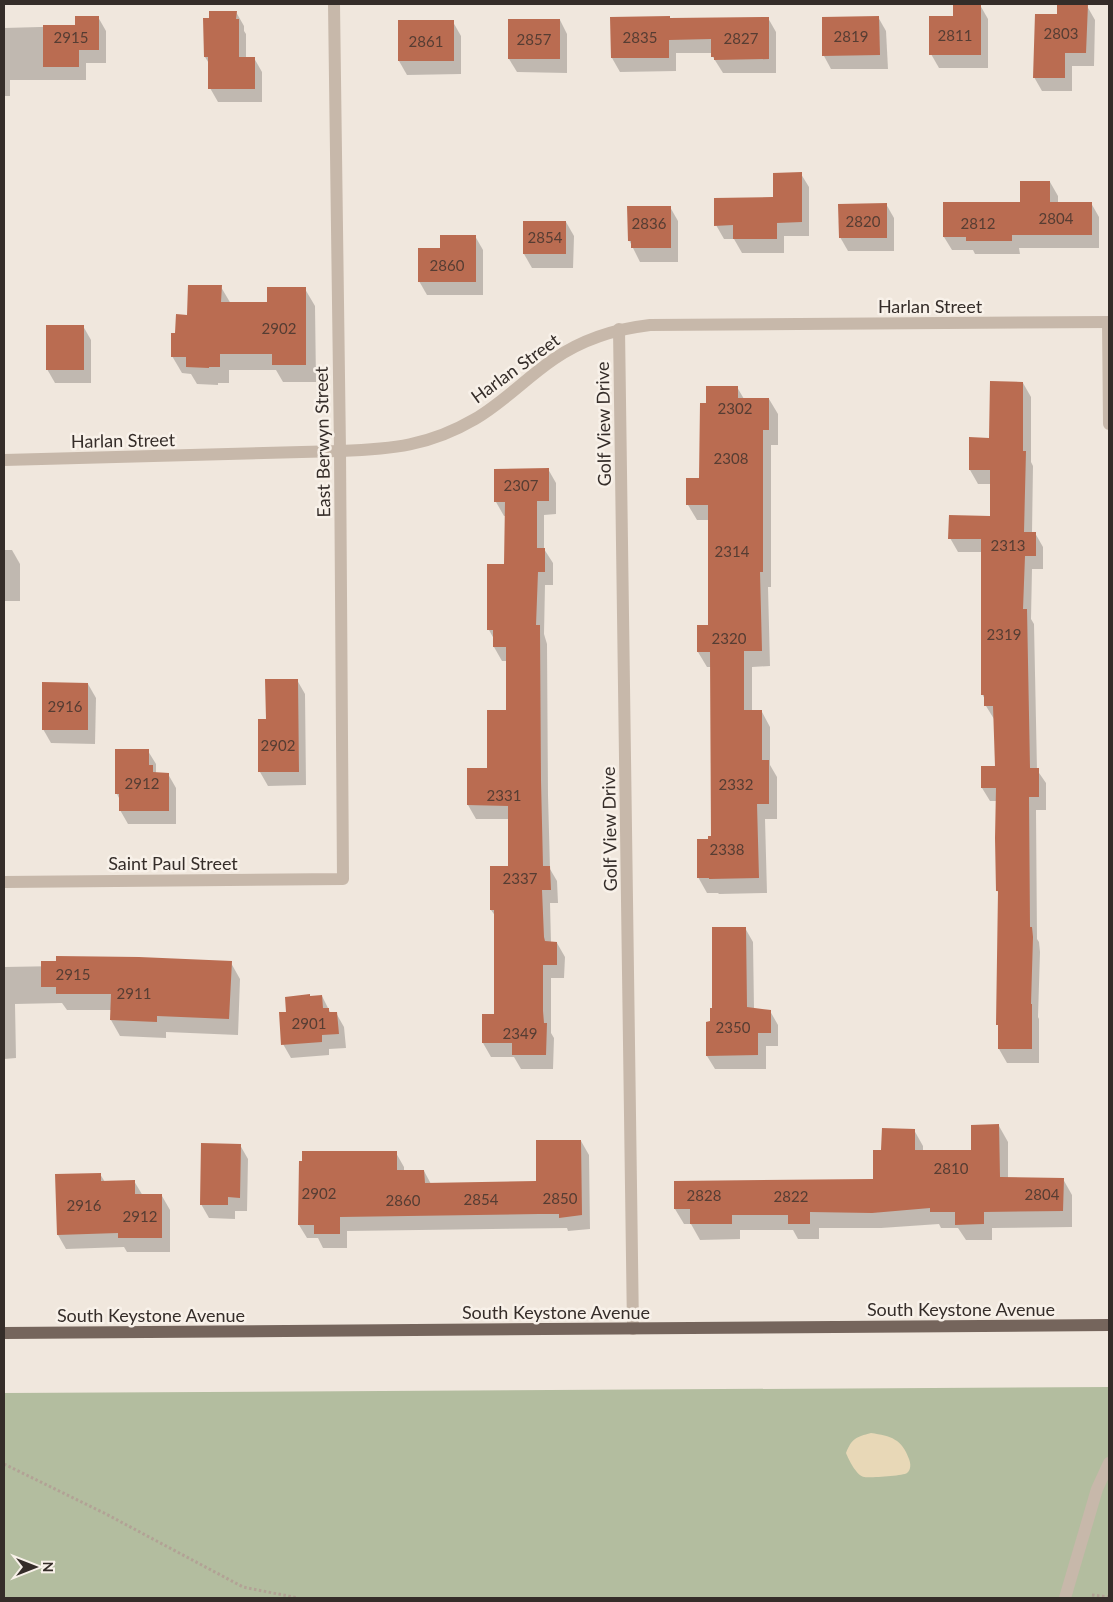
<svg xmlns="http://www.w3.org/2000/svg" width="1113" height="1602" font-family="Lato,sans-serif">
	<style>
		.green { fill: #b3bd9f }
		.sand { fill: #e8d8b7 }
		.shadow { fill: #0003 }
		.building { fill: #ba6c51 }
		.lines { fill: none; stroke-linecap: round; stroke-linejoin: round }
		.path { stroke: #b2a295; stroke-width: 3; stroke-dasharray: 2.5 2.5; stroke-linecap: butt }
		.minor { stroke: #c7b8aa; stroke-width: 12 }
		.major { stroke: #75655c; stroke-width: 12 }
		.labels { text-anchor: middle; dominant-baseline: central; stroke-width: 5; stroke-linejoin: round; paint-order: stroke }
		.number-label { font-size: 15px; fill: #563d33 }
		.street-label { font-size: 18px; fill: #352d29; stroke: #f8f1e9 }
	</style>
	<rect width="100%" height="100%" fill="#f0e7dd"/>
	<path class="green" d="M1109,1387v211h-1105v-205z"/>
	<path class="sand" d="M871,1433c20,3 31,6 38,26 2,5 2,11 -2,14 -4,3 -39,5 -43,4 -8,-2 -15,-17 -18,-24 6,-15 10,-16 25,-20z"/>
	<g class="shadow">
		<path d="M980,5l8,14v49h-49l-8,-14 23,-37z"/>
		<path d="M1087,6l8,14 -1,46h-22v25h-30l-8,-14 25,-62z"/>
		<path d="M236,12l8,14v5l2,3v24h8l8,14v30h-44l-8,-14v-23l-5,-8 6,-38z"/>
		<path d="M98,17l8,14v32h-20v17h-76v16h-6v-68l72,-2z"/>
		<path d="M878,17l8,14 2,38h-57l-7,-13z"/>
		<path d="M611,18h157l8,14v41h-53l-10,-16v-4h-37v18l-56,1 -8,-14z"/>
		<path d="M560,20l7,14v39l-50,-1 -8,-13z"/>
		<path d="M453,22l8,14v38l-54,1 -8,-14z"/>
		<path d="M801,174l8,13v49h-25v17h-42l-8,-14h-10l-8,-14 59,-27z"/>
		<path d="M1050,182l8,14v7h33l8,14v31h-80l1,6h-45l-2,-4h-21l-8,-13 78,-34z"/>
		<path d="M886,204l8,14v33h-46l-8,-14z"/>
		<path d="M670,207l8,14v41h-38l-11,-22z"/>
		<path d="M566,222l8,14 -1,32h-41l-8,-14z"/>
		<path d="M475,236l8,14v45h-56l-8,-14 23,-32z"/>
		<path d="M221,287l10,17h38l36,-15 10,17 1,76h-33l-7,-12h-47v13h-11v2l-21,-1 -6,-10 -9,-1 -10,-17 5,-22 11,-18z"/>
		<path d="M83,326l8,14v43h-36l-8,-14z"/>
		<path d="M1023,383l8,14v65l2,4 -1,67h3l8,14v22h-11l-1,50 3,5 3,146 9,13v27h-10l1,129 2,3 1,10 -2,65 1,2v44h-32l-8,-14v-22l-1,-3 1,-130 -2,-4v-89h-7l-8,-13 15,-21 -3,-48 -8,-13v-5l-4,-7v-142h-24l-8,-14 42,-21v-33h-14l-8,-14z"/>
		<path d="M737,387l7,12h25l9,15v31h-7v142h-3l2,79 -18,1v45h10l8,15v38l7,12v42h-12l2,74 -48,1 -1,-1h-11l-9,-16 11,-37 3,-3 -1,-170h-4l-9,-15 11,-26v-106h-12l-9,-15 13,-26 6,-75z"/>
		<path d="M548,469l8,14v31l-12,1v34l9,14v22h-8l-1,49 3,10 1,151 2,74 7,12 1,22h-8l1,40h6l8,14 -1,21h-13v55l3,5 -1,31h-32l-7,-12h-23l-8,-14 13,-27v-99l-5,-7 19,-42v-49h-34l-8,-14 20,-36 19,-57v-51h-5l-8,-14v-8l-5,-9 16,-65 1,-49h-2l-8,-14z"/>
		<path d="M4,550h8l8,14v37h-16z"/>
		<path d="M297,680l8,14 1,91 -38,1 -8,-14 -1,-52h8z"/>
		<path d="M88,684l8,14 -1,46 -44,-1 -8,-14z"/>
		<path d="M148,751l8,13v10h12l8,14v36h-48l-8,-14v-10l-3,-6z"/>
		<path d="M745,928l8,14 1,67 16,2 8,14v21h-12v23h-51l-8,-13 7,-47z"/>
		<path d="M231,963l9,16 -2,56 -72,-3v6l-46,-2 -9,-16v-10h-44l-5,-7 -47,1 1,54 -12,1v-92z"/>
		<path d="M322,996l9,18 5,-1 8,14 2,21 -17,1v6l-38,3 -8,-14 4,-31 23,-16z"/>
		<path d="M999,1126l9,16v36l55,1 9,16v32l-80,1v12h-26l-8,-12h-17l-2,-4 -58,4h-62v11h-21l-5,-9h-53v9l-40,1 -9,-16h-7l-9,-15 199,-29 9,-29 31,-21 9,16v5h49z"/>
		<path d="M581,1141l8,14 1,74 -22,2 -1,-3 -220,3v17h-24l-5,-10h-11l-8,-13 97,-72 8,14v4h20l7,13 107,-2z"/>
		<path d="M240,1145l8,14 -1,52h-12v8l-26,-1 -8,-14z"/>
		<path d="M100,1174l5,8 29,-1 9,15h19l8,14v42h-43l-3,-5 -58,2 -8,-14z"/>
	</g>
	<g class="building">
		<path d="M953,4h28v51h-52v-39h24z"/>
		<path d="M1057,4h31l-2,49h-21v25h-32l2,-64h22z"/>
		<path d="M209,11h28l-1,8h3v38h16v32h-47v-32h-4l-1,-39h6z"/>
		<path d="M75,16h24v34h-20v17h-36v-42h32z"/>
		<path d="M670,16v2l99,-1v42l-55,1v-3h-3v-18l-42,1v18h-58l-1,-41z"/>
		<path d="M879,16l1,39 -58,1v-39z"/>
		<rect x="508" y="19" width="52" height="40"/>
		<rect x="398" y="20" width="56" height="41"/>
		<path d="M802,172v50l-25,1v16h-44v-14l-19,1v-28l59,-1v-24z"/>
		<path d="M1020,181h30v21h42v33h-80v6h-46v-4h-23v-35h77z"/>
		<path d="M887,203v35h-48l-1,-34z"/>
		<path d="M627,206h44v42h-40v-7h-3z"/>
		<rect x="523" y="221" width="43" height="33"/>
		<path d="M440,235h36v47h-58v-34h22z"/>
		<path d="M188,285h34l-1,17h46v-15h39v78h-34v-11h-52v13h-11v1l-23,-1v-10h-15v-24h4l1,-19 11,1z"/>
		<rect x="46" y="325" width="38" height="45"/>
		<path d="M990,381l33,1v69h3l-2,81h12v24h-11l-2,53h4l3,159h9v29h-10l1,130h2l1,10 -2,67h1v45h-34v-24h-2l2,-134h-2l-1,-53 1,-50h-15v-22h14l-2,-60h-9v-11h-3v-156h-33l1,-24 41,1v-46h-21v-33l20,1z"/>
		<path d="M706,386h32v12h31v32h-6v142h-3l2,79h-18v59h18v50h7v44h-12l2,74 -50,1v-1h-12v-39h11v-3h3l-1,-184h-13v-27h11v-120h-22v-27h13l1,-75h6z"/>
		<path d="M549,468v33h-12v47h8v24h-7l-2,53h4v4l1,152 2,85h7l1,24h-9l2,47 1,4 12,1v23h-14v46l1,12h3l-1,32h-34v-12h-30v-29h12v-104h-4v-44h18v-60l-41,-1v-37h20v-58h19v-63h-13v-17h-6v-66h17l1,-62h-11v-33z"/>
		<path d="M265,679h33l1,93h-41v-53h8z"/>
		<path d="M42,682l46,1v47h-46z"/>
		<path d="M115,749h34v16h4v7l16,1v38h-50v-17h-4z"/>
		<path d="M712,927h34l1,80 24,3v23h-13v22l-52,1v-34l4,-1v-13h2z"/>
		<path d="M56,956l83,1 93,4 -3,58 -72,-3v6l-47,-2 1,-26h-55v-7h-15v-26h15z"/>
		<path d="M310,994v2l12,-1 1,13h6v4h8l2,22 -17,1v7l-41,3 -2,-33h7l-1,-15z"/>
		<path d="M999,1124l1,53 64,1 -1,33 -79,1v12l-29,1v-13h-25v-4l-58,5 -62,-1v12h-22v-9h-56v9h-42v-15h-16v-28l199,-2v-29h8l1,-22 33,1v21h56v-25z"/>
		<path d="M536,1140h45l1,75 -23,3v-4h-20l-199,3v17h-26v-9h-16l1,-64h3v-10h95v19h27l1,13 111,-2z"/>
		<path d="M201,1143l40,1 -1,54 -12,-1v8h-28z"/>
		<path d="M101,1173v8l34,-1v14h27v44h-44v-5l-61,2 -2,-61z"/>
	</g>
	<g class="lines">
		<g class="path">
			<path d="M4,1464l102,50 137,73 55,11"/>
			<path d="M1092,1595l17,2"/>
		</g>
		<g class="minor">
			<path d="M1108,322l1,102"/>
			<path d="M619,329l14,1000"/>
			<path d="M4,460l336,-9c52,-2 89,-5 135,-32 29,-17 51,-41 79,-60 29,-20 61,-30 96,-34l459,-3"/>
			<path d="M4,882l339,-3 -3,-428 -6,-447"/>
			<path d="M1065,1598l32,-109 12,-26"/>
		</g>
		<path class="major" d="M4,1333l1105,-8"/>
	</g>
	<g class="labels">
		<g class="number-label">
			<text x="1061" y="33">2803</text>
			<text x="955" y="35">2811</text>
			<text x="851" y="36">2819</text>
			<text x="71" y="37">2915</text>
			<text x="640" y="37">2835</text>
			<text x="741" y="38">2827</text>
			<text x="534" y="39">2857</text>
			<text x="426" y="41">2861</text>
			<text x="1056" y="218">2804</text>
			<text x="863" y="221">2820</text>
			<text x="649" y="223">2836</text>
			<text x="978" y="223">2812</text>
			<text x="545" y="237">2854</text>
			<text x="447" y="265">2860</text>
			<text x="279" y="328">2902</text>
			<text x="735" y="408">2302</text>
			<text x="731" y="458">2308</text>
			<text x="521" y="485">2307</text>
			<text x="1008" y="545">2313</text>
			<text x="732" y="551">2314</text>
			<text x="1004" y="634">2319</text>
			<text x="729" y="638">2320</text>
			<text x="65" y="706">2916</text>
			<text x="278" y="745">2902</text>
			<text x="142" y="783">2912</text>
			<text x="736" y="784">2332</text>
			<text x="504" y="795">2331</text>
			<text x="727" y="849">2338</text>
			<text x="520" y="878">2337</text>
			<text x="73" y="974">2915</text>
			<text x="134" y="993">2911</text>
			<text x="309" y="1023">2901</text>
			<text x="733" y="1027">2350</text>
			<text x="520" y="1033">2349</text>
			<text x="951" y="1168">2810</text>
			<text x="319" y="1193">2902</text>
			<text x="1042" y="1194">2804</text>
			<text x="704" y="1195">2828</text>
			<text x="791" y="1196">2822</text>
			<text x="560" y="1198">2850</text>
			<text x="481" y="1199">2854</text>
			<text x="403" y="1200">2860</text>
			<text x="84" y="1205">2916</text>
			<text x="140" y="1216">2912</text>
		</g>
		<g class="street-label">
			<text x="930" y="306">Harlan Street</text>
			<text transform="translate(515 368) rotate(-36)">Harlan Street</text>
			<text transform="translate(603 424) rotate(-91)">Golf View Drive</text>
			<text transform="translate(123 440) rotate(-1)">Harlan Street</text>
			<text transform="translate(322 442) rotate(-91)">East Berwyn Street</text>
			<text transform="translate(609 829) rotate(-91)">Golf View Drive</text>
			<text x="173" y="863">Saint Paul Street</text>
			<text x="961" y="1309">South Keystone Avenue</text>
			<text x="556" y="1312">South Keystone Avenue</text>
			<text x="151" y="1315">South Keystone Avenue</text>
		</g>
	</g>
	<rect width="1113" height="1602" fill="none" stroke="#352d29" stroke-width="10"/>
	<g transform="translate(35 1567) rotate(90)" stroke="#f8f1e9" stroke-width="4" paint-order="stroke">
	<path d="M0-4L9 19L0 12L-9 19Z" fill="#352d29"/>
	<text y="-8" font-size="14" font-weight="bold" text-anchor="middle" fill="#352d29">N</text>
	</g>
</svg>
